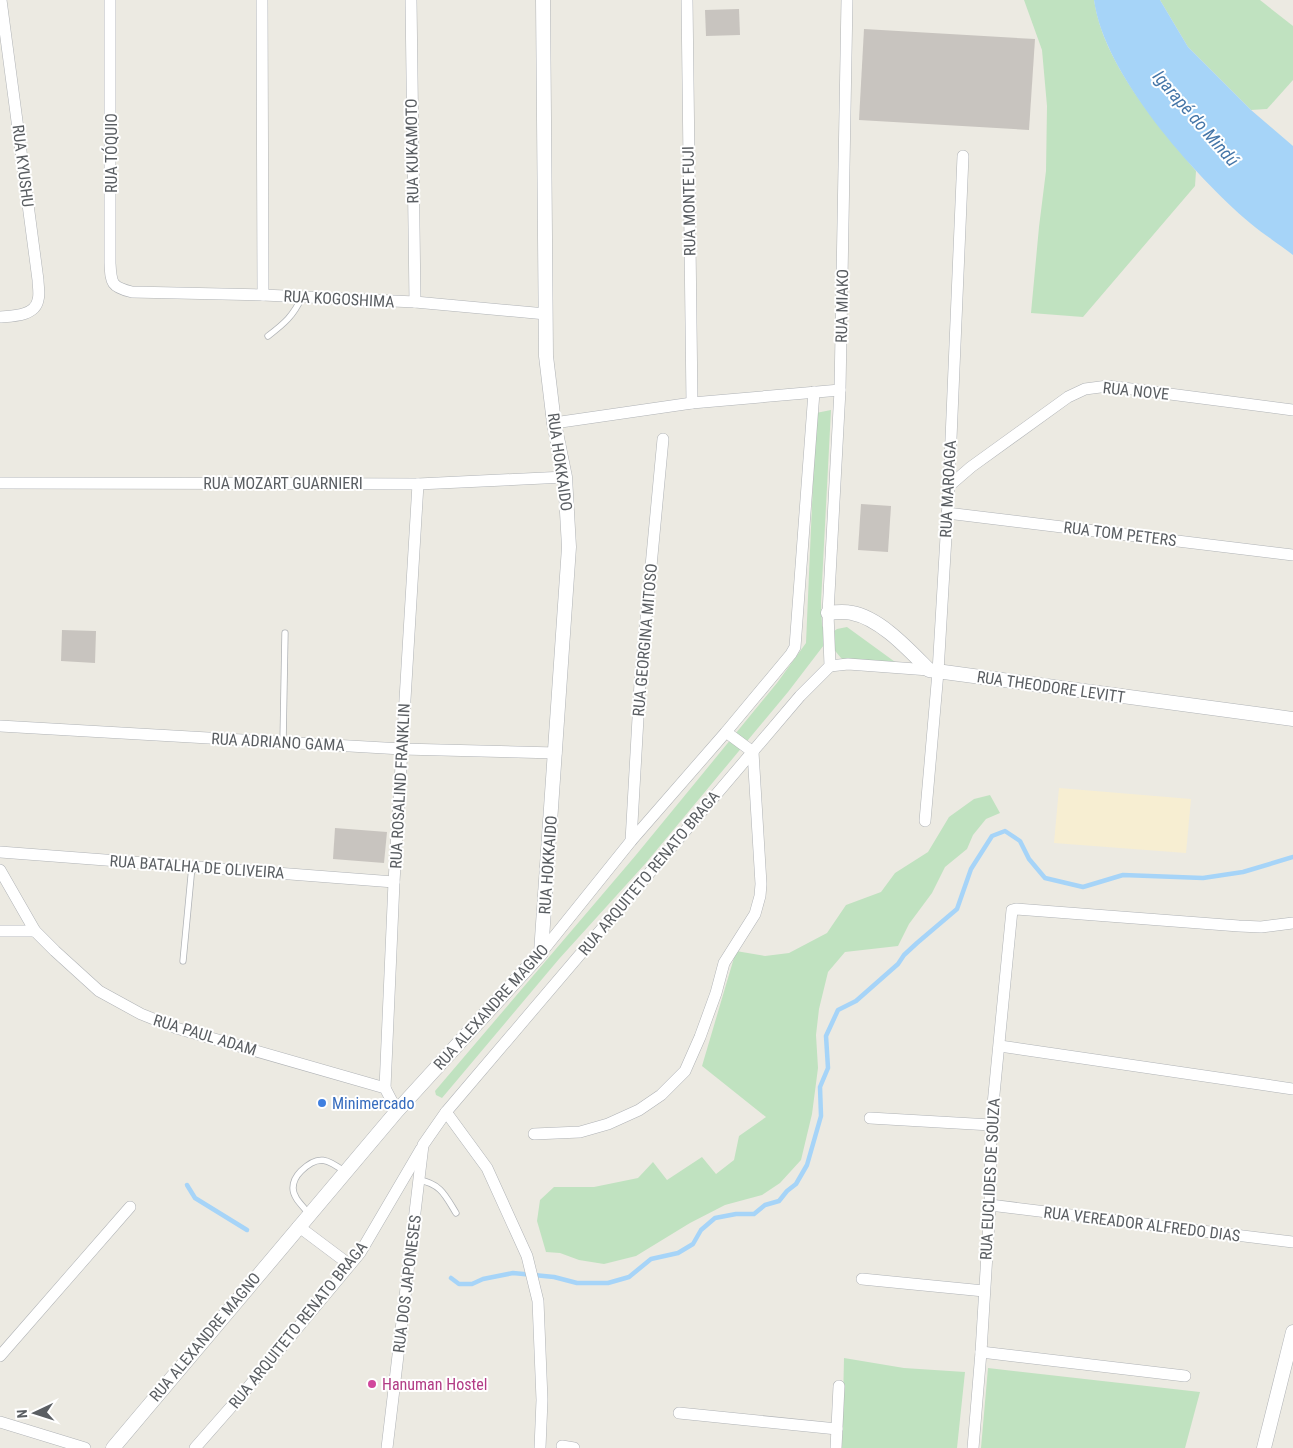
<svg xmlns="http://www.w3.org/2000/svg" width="1293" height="1448" font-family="'Roboto Condensed',sans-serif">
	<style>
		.green { fill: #c0e2c0 }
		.sand { fill: #f7eed2 }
		.water { fill: #a6d4f8 }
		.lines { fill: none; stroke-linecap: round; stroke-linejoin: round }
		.stream { stroke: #a6d4f8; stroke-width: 4.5 }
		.building { fill: #c8c4bf }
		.service-casing { stroke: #b0b3b6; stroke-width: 7 }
		.minor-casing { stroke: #b0b3b6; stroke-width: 12 }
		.tertiary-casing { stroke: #b0b3b6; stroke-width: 15 }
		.service { stroke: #fff; stroke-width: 5.5 }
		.minor { stroke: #fff; stroke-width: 11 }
		.tertiary { stroke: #fff; stroke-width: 14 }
		.shop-dot { fill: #3f7fe0; stroke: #fff; stroke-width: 2 }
		.hotel-dot { fill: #d1479c; stroke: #fff; stroke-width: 2 }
		.labels { text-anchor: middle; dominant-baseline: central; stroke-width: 4; stroke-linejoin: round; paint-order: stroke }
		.street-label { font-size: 16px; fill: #5a5e62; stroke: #fff }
		.shop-label { font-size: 16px; fill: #366cbe; stroke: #fff; text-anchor: start }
		.hotel-label { font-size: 16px; fill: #b23c85; stroke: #fff; text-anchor: start }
		.water-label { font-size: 18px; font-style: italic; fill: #4576a8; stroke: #fff }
	</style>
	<rect width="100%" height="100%" fill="#eceae2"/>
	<g class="green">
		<path d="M1024,0h70c9,63 63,124 102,171l-1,15 -112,131 -52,-4 8,-86 7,-56 1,-65 -5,-56z"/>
		<path d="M1160,0h100l33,26v54l-26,29 -16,1 -63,-63z"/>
		<path d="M831,410l-10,192 1,24 8,8 7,-5 10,-2 55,40 -52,-4 -9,-5 -14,-17 -39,51 -143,172 -86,95 -117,139 -6,-3 -1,-4 201,-236 141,-172 29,-40 10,-230z"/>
		<path d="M990,795l10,18 -14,6 -13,16 -6,14 -22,18 -13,26 -23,31 -11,22 -53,6 -17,20 -9,37 -3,26 2,33 -6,46 -11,46 -21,23 -18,12 -37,10 -35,18 -54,33 -32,8 -25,-4 -19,-7 -14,-1 -9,-31 3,-21 14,-13h40l44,-9 15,-16 14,18 35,-23 14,17 18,-14 5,-24 27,-19 -64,-51 34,-115 29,5 24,-3 38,-20 19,-28 35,-13 14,-19 33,-21 21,-35 25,-18z"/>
		<path d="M844,1358l60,10 61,4 -8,76h-115z"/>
		<path d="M988,1368l212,24 -15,56h-204z"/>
	</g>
	<path class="sand" d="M1059,788l132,11 -5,54 -132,-10z"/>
	<path class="water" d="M1094,0h66l28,47 63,63 42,36v109c-14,-11 -30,-21 -43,-32 -56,-48 -146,-148 -156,-223z"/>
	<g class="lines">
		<g class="stream">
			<path d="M187,1185l8,13 52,32"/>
			<path d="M451,1278l8,6h13l11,-5 30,-6 41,4 23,6h31l21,-6 22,-18 27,-6 15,-9 8,-14 14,-12 21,-4h18l11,-9 14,-4 8,-10 9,-7 11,-19 14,-49 -1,-29 8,-19 -2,-32 12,-26 18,-9 42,-37 6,-9 13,-12 40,-34 14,-40 21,-33 13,-5 15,10 9,18 16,19 38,9 40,-12 80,3 40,-6 50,-15"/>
		</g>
	</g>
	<g class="building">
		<path d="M739,9l1,26 -34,1 -1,-26z"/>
		<path d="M864,29l171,10 -6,91 -170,-10z"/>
		<path d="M861,504l30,2 -3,46 -30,-2z"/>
		<path d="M62,630l34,1 -1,32 -34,-2z"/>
		<path d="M335,828l52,4 -3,31 -51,-4z"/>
	</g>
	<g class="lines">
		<defs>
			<g id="service">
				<path d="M268,336c17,-13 25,-20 34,-39"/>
				<path d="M283,742l2,-109"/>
				<path d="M183,961l9,-95"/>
				<path d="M419,1180c22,4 26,15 37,33"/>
				<path d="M309,1214c-6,-8 -16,-16 -16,-26 0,-7 4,-13 8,-17 17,-17 27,-12 44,1"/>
			</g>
			<g id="minor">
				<path d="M110,0v263c1,20 1,24 22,29l131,3 152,7 131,12"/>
				<path d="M262,0l1,295"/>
				<path d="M411,0l4,302"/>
				<path d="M687,0l5,403"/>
				<path d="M0,317c13,-1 35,-1 38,-17 2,-6 0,-14 0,-20l-37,-280"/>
				<path d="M554,423l138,-20 148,-13"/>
				<path d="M0,483l418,1 147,-7"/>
				<path d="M949,486l22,-19 97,-70 17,-8 23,-3 185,24"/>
				<path d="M947,513l346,42"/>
				<path d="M830,666l18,-2 81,6"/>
				<path d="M0,726l402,23 154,4"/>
				<path d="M925,821l13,-149 11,-186 14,-330"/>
				<path d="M631,841l9,-158 23,-244"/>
				<path d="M0,852l394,30"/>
				<path d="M0,870l35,61 20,20 44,40 42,23 35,14 209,60 12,23"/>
				<path d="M0,931h35"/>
				<path d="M541,953l90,-112 95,-109 65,-78 4,-7 19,-255"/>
				<path d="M1000,1046l293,43"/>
				<path d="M385,1088l9,-206 24,-398"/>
				<path d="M446,1112l41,56 40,88 11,45 4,99 -2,48"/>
				<path d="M870,1118l121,7"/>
				<path d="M534,1134l46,-2 28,-8 31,-14 22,-15 24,-24 15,-34 16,-44 8,-30 31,-49 5,-18 1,-12 -8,-132 -27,-20"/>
				<path d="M990,1205l303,37"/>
				<path d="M298,1226l52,39"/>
				<path d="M862,1279l122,12"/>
				<path d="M981,1352l204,24"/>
				<path d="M0,1356l130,-149"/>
				<path d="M679,1413l158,16"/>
				<path d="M0,1422l85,26"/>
				<path d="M562,1446l12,2"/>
				<path d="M195,1448l50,-57 115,-138 61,-104"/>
				<path d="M387,1448l36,-303 23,-33 354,-416 30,-30 -2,-53 12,-223 7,-390"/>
				<path d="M836,1448l3,-62"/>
				<path d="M973,1448l8,-96 9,-147 1,-80 21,-215 4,-1 223,17 22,1 32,-4"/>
			</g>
			<g id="tertiary">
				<path d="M828,613c8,-1 16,-2 24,0 28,5 57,37 77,57l364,49"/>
				<path d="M113,1448l284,-337 144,-158 28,-406 -4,-70 -11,-54 -8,-67 -3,-356"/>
				<path d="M1264,1448l29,-116"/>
			</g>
		</defs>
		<use href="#service" class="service-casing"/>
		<use href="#minor" class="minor-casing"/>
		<use href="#tertiary" class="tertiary-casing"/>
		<use href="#service" class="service"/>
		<use href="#minor" class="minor"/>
		<use href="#tertiary" class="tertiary"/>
	</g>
	<circle class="shop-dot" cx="322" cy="1103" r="5"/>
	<circle class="hotel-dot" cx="372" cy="1384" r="5"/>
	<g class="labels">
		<g class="street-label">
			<text transform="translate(412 151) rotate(-91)">RUA KUKAMOTO</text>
			<text transform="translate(111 153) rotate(-90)">RUA TÓQUIO</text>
			<text transform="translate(23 166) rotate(83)">RUA KYUSHU</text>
			<text transform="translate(689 201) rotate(-91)">RUA MONTE FUJI</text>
			<text transform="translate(339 299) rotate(3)">RUA KOGOSHIMA</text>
			<text transform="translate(842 306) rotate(-89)">RUA MIAKO</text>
			<text transform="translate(1136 391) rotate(6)">RUA NOVE</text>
			<text transform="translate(560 462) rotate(82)">RUA HOKKAIDO</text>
			<text x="283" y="483">RUA MOZART GUARNIERI</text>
			<text transform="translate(948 489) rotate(-87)">RUA MAROAGA</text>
			<text transform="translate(1120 534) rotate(7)">RUA TOM PETERS</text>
			<text transform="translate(645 640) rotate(-85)">RUA GEORGINA MITOSO</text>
			<text transform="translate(1051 687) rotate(8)">RUA THEODORE LEVITT</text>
			<text transform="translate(278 742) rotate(3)">RUA ADRIANO GAMA</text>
			<text transform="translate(400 786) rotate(-87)">RUA ROSALIND FRANKLIN</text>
			<text transform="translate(548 865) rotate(-86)">RUA HOKKAIDO</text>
			<text transform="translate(197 867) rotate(4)">RUA BATALHA DE OLIVEIRA</text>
			<text transform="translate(649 873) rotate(-50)">RUA ARQUITETO RENATO BRAGA</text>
			<text transform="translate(491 1007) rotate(-48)">RUA ALEXANDRE MAGNO</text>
			<text transform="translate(205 1035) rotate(17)">RUA PAUL ADAM</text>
			<text transform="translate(990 1179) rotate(-87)">RUA EUCLIDES DE SOUZA</text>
			<text transform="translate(1142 1224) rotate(7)">RUA VEREADOR ALFREDO DIAS</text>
			<text transform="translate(407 1284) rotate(-83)">RUA DOS JAPONESES</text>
			<text transform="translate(298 1325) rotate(-51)">RUA ARQUITETO RENATO BRAGA</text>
			<text transform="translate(205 1337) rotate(-50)">RUA ALEXANDRE MAGNO</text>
		</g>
		<g class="shop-label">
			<text x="332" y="1103">Minimercado</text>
		</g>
		<g class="hotel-label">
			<text x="382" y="1384">Hanuman Hostel</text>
		</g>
		<g class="water-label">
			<text transform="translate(1196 118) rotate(49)">Igarapé do Mindú</text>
		</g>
	</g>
	<g transform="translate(35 1413) rotate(266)" stroke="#ffffff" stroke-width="4" paint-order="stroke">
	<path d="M0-4L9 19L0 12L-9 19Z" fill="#5a5e62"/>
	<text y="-8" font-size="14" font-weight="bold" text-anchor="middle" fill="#5a5e62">N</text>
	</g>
</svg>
